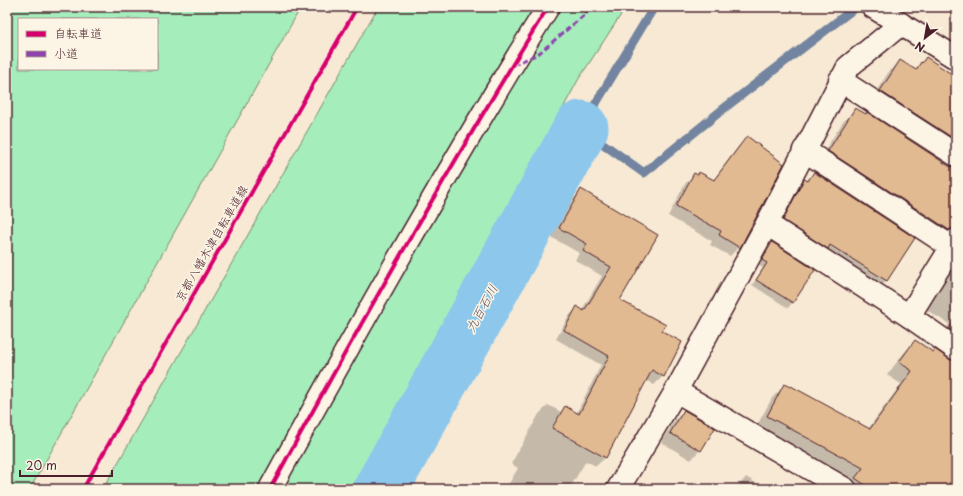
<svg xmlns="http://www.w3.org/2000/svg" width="963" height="496" font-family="'Playpen Sans','Klee One',sans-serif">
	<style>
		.green { fill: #a5eebb; stroke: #788673; fill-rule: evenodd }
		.shadow { fill: #0003 }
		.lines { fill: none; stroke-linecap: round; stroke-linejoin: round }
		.stream { stroke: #72849f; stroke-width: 9 }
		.river { stroke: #8dc7ec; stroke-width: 55 }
		.building { fill: #e1ba92; stroke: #4a1f2b }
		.minor-casing { stroke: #4a1f2b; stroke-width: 25 }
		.minor { stroke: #fcf5e5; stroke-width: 22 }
		.quiet { stroke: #8e44ad; stroke-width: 3; stroke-dasharray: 6 3; stroke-linecap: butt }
		.cycleway-casing { stroke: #fcf5e5; stroke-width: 6 }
		.cycleway { stroke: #d6006c; stroke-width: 4 }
		.labels { text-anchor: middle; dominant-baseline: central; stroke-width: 3; stroke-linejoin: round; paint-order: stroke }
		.street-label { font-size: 12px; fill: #4a1f2b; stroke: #fcf5e5 }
		.water-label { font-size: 13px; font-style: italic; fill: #5e5165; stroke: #fcf5e5 }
	</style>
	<rect width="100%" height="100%" fill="#f7e9d4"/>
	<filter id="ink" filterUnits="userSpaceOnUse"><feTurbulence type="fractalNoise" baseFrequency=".025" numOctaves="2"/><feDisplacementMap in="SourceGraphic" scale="8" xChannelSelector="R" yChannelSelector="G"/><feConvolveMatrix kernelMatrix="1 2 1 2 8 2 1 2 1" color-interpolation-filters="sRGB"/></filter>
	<g filter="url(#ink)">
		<g class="green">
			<path d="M7,7h294l-271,482h-23zM19,19h138v50h-138z"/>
			<path d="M378,7h248l-48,73 -218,409h-257z"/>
		</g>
		<g class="shadow">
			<path d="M926,59l30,22v86l-1,-5 -87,-58 20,-31 12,-12 14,9z"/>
			<path d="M856,109l93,57 7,3v93l-1,-15 -139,-83 27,-42z"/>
			<path d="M747,138l-8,109 -9,9 -20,-11 2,-4 -44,-25 17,-32 9,-9 2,1 3,-3 14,7 25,-33z"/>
			<path d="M814,173l100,65 -28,43 -17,17 -56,-36 -3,3 -43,-28 20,-40 17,-17 2,1z"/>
			<path d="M581,190l76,45 -38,65 42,32 2,44 -9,9 -8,-5 -41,78 -9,8 -10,-5 -17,28h-63l12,-21 -7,-4 28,-50 9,-9 13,7 4,-5 11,7 25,-49 -45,-26 13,-23 8,-8 5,2 20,-34 -27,-16 4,-7 -28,-16 22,-38z"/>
			<path d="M772,243l41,27 -21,33 -4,5 -36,-23 11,-17 -5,-3 9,-17z"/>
			<path d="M956,265v224h-111l-90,-60 17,-31 12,-12 84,43 33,-45 -14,-9 16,-21 12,-13 17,12 24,9 -1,-6 -18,-14 12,-18 -24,-15 20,-33z"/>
			<path d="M684,411l16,39 -9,10 -30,-18 13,-21z"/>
			<path d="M746,477l20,12h-30z"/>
		</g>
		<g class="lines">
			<path class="stream" d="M654,7l-73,121 63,45 83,-67 129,-99"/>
			<path class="river" d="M381,489l200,-361"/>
		</g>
		<g class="building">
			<path d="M926,57l30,20v63l-76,-49 20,-31 16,10 5,-8 1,1z"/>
			<path d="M855,108l11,6 1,-2 82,54 7,1v61l-7,2 -121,-79z"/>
			<path d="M747,136l37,28 -44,84 -21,-13 2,-4 -45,-25 18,-33 4,2 1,-3 15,8z"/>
			<path d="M814,172l101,66 -28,43 -57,-36 -2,4 -45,-29 21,-41 4,2z"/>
			<path d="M581,189l77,46 -38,65 46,25 -4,6 20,11 -18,35 -12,-7 -46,88 -54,-30 13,-22 14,8 30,-58 -45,-26 13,-24 7,5 27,-44 -28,-16 4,-7 -28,-16z"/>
			<path d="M772,242l43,28 -22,33 -37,-23 11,-17 -5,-3z"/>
			<path d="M956,318v16l-7,-5z"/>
			<path d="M915,340l18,12 2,-3 14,10 7,2v114l-11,14h-74l-16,-11 8,-10 -96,-52 17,-32 6,3 1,-1 79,43 42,-58 -13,-9z"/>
			<path d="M684,410l31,18 -14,23 -31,-18z"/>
		</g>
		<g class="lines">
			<defs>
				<g id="minor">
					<path d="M873,7l83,51"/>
					<path d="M840,80l116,75"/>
					<path d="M804,150l152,100"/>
					<path d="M767,224l142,92 47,33"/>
					<path d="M909,316l47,-76"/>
					<path d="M676,391l169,98"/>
					<path d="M270,489c89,-163 180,-325 278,-482"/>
					<path d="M618,489l58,-98 91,-167 81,-157 53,-43"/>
				</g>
			</defs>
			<use href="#minor" class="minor-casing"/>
			<use href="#minor" class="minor"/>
			<path class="quiet" d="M513,65l25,-11 44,-37 9,-10"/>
			<defs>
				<g id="cycleway">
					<path d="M83,489l274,-482"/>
					<path d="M270,489c89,-163 180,-325 278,-482"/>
				</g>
			</defs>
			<use href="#cycleway" class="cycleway-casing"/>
			<use href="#cycleway" class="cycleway"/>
		</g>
	</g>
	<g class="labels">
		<g class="street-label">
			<text transform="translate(211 243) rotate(-60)">京都八幡木津自転車道線</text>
		</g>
		<g class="water-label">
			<text transform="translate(481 308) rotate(-61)">九百石川</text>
		</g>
	</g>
	<rect width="963" height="496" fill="none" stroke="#fcf5e5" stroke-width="24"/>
	<rect x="12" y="12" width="939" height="472" fill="none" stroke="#4a1f2b" stroke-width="1.5" filter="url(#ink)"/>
	<rect x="18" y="18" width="140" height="52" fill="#fcf5e5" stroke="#b59f9b"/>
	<rect x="26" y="31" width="20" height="6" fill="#d6006c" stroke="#b59f9b"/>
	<text x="54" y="38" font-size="12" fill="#4a1f2b">自転車道</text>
	<rect x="26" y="51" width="20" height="6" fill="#8e44ad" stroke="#b59f9b"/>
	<text x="54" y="58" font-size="12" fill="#4a1f2b">小道</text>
	<g transform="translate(925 38) rotate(211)" stroke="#fcf5e5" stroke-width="3" paint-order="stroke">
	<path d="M0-3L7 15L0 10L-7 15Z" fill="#4a1f2b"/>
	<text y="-6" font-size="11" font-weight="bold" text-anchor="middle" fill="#4a1f2b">N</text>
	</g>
	<path d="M20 470v6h92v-6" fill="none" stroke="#4a1f2b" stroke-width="2"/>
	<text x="26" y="470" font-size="12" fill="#4a1f2b" stroke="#fcf5e5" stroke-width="3" paint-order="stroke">20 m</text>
</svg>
